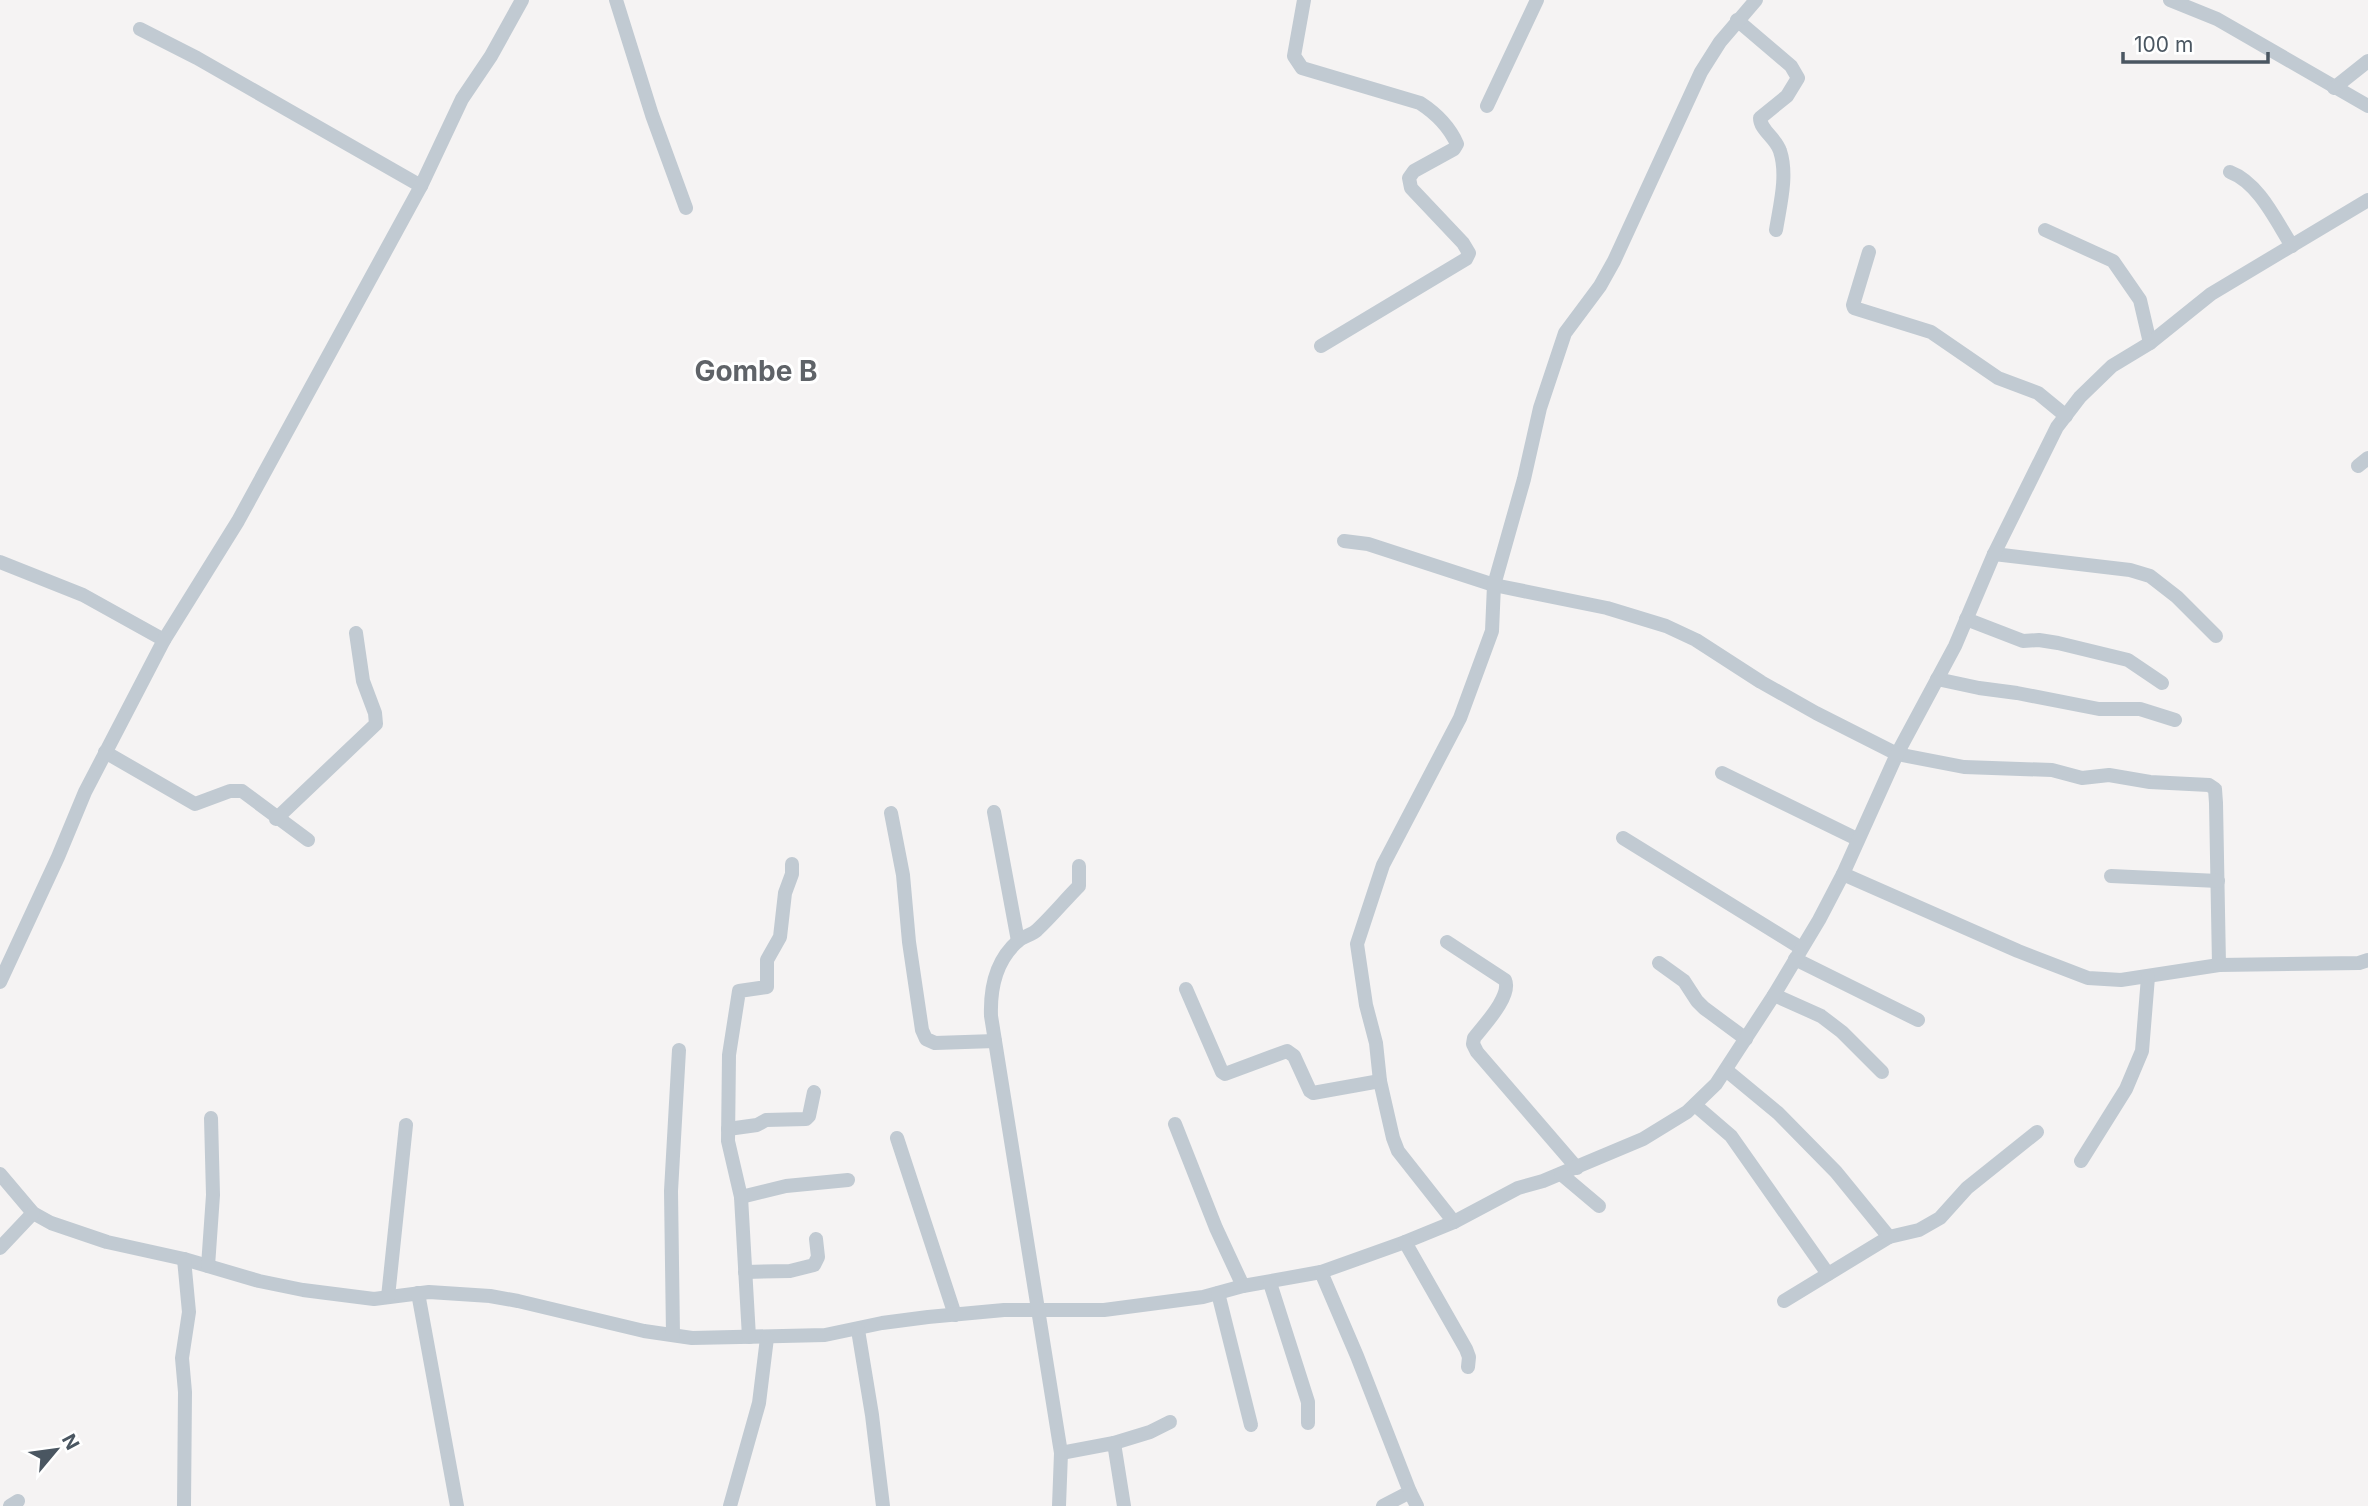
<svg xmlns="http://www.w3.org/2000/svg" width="2368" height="1506" font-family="Inter,sans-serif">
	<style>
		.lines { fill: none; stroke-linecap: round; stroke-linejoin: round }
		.minor { stroke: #c1cad2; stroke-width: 14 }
		.labels { text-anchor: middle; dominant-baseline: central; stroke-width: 6; stroke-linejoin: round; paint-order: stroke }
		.quarter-label { font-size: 28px; font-weight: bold; fill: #5f6368; stroke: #fff }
	</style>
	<rect width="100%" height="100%" fill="#f5f3f3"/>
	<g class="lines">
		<g class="minor">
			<path d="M616,0l36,115 34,93"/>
			<path d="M1304,0l-10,56 8,12 118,35c17,11 29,23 37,41l-3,5 -40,22 -5,7 2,10 52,55 6,10 -3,6 -145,87"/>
			<path d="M2170,0l47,19 151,87"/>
			<path d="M1737,20l54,46 7,12 -11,18 -27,22c0,12 16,20 20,33 8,24 0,54 -4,79"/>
			<path d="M140,29l57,29 224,128"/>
			<path d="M2334,88l34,-27"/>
			<path d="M1487,106l50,-106"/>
			<path d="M2230,172c29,11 46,49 62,74"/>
			<path d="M2045,230l68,31 27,39 10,43"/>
			<path d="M1869,252l-16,53 1,3 77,24 67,46 40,15 28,23"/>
			<path d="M2358,466l10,-8"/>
			<path d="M1344,541l24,3 126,41 113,23 59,18 30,14 65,42 55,31 81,41 67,13 88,3 30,8 27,-3 41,7 59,3 6,4 1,14 3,162"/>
			<path d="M1994,554l136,16 20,6 27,21 39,39"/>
			<path d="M0,562l83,33 81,45"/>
			<path d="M1966,619l57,22 16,-1 19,3 70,17 34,23"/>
			<path d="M1937,679l42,9 38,5 82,16h41l35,11"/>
			<path d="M105,752l90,52 35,-13h12l66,49"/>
			<path d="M1722,773l135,66"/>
			<path d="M994,812l24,129"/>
			<path d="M891,813l12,62 6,67 13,88 4,9 9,4 60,-2"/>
			<path d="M276,819l100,-95 -1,-11 -12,-32 -7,-48"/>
			<path d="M1623,838l178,110"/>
			<path d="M1843,874l175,77 70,27 33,2 98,-15 140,-2 9,-3"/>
			<path d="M2111,876l107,5"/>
			<path d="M1447,942l58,38c7,16 -21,45 -31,58l-1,6 4,8 100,116"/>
			<path d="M1795,959l123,61"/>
			<path d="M1659,963l25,18 13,20 7,7 42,31"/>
			<path d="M0,982l58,-125 27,-65 79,-152 74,-119 183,-335 41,-87 29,-43 31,-56"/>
			<path d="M1186,989l36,83 3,2 62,-23 7,5 16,35 3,2 67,-12"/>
			<path d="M1774,995l47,21 21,16 40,40"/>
			<path d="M1726,1070l52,43 58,59 53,65"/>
			<path d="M1695,1105l36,31 97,138"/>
			<path d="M1175,1124l41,104 27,58"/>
			<path d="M728,1129l29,-4 9,-5 40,-1 3,-3 5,-24"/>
			<path d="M897,1138l58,177"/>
			<path d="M2081,1161l45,-72 16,-38 6,-74"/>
			<path d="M0,1174l33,39 18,10 56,19 77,17 75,22 44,9 71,9 55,-7 61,4 28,5 126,30 48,7 133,-3 57,-12 46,-6 76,-7h100l99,-13 40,-11 78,-14 84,-30 49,-20 64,-34 25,-7 100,-42 44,-27 29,-28 58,-89 45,-75 24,-46 54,-120 58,-108 39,-92 63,-127 23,-30 32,-31 38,-23 61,-49 157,-94"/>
			<path d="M1561,1174l38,32"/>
			<path d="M741,1197l45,-11 62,-6"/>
			<path d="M1454,1222l-56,-71 -5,-13 -13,-57 -4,-38 -10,-38 -9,-61 26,-79 77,-147 32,-87 2,-46 30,-106 16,-71 25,-75 35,-47 14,-25 87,-189 19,-30 36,-42"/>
			<path d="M1405,1242l61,107 3,8 -1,10"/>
			<path d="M0,1248l33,-35"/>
			<path d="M184,1259l5,53 -7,46 3,34 -1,114"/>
			<path d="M208,1266l5,-71 -2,-77"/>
			<path d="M745,1272l45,-1 24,-6 4,-8 -2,-18"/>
			<path d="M1321,1272l36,84 53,136 -27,14"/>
			<path d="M1270,1283l38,119v21"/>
			<path d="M418,1293l39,213"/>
			<path d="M1218,1293l33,132"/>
			<path d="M388,1297l18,-172"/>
			<path d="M1784,1301l105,-64 30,-7 21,-12 27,-30 70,-56"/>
			<path d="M858,1330l14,85 11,91"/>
			<path d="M673,1335l-2,-144 8,-141"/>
			<path d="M749,1337l-8,-140 -13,-56 1,-86 10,-64 28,-4v-27l13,-23 5,-44 7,-19v-10"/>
			<path d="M1114,1443l36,-11 20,-10"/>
			<path d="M1061,1453l53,-10 10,63"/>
			<path d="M1410,1492l7,14"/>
			<path d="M10,1506l8,-5"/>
			<path d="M730,1506l29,-103 8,-65"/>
			<path d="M1059,1506l2,-53 -70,-437c-1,-28 5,-56 27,-75 6,-5 14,-6 19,-11 15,-14 28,-30 42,-44v-20"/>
		</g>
	</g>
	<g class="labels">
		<g class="quarter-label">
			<text x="756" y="371">Gombe B</text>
		</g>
	</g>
	<g transform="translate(56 1450) rotate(61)" stroke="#ffffff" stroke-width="5" paint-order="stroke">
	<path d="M0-5L12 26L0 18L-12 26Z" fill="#4a5661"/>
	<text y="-10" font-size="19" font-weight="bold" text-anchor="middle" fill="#4a5661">N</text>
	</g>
	<path d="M2123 52v10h145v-10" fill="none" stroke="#4a5661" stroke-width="3.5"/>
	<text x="2134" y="52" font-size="21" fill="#4a5661" stroke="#ffffff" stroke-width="5" paint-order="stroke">100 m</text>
</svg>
